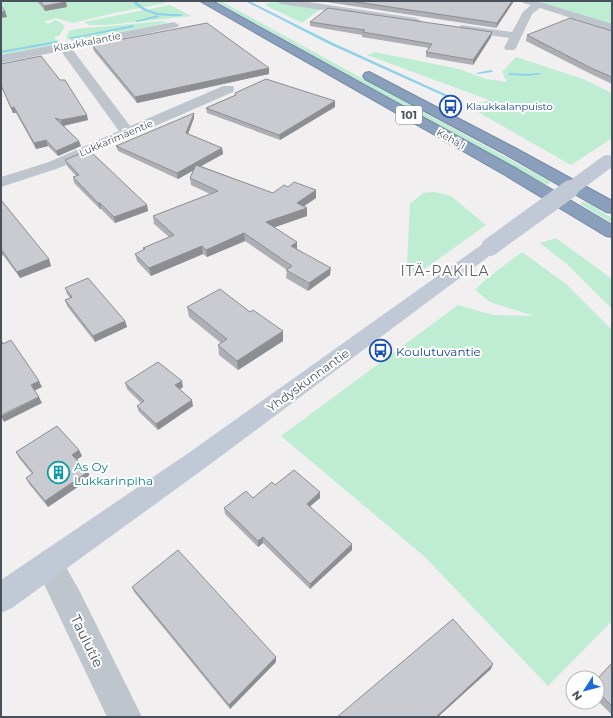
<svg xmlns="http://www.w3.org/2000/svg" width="613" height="718" font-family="Montserrat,sans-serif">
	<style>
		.green { fill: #bfedd4 }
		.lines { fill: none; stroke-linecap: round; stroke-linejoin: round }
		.stream { fill: #8ed1e8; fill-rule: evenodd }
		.highway-casing { stroke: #748aa7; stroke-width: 2 }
		.street { fill: #bec5cd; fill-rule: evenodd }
		.secondary { fill: #c0c9d5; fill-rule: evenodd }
		.highway { fill: #899fbc; fill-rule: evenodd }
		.secondary-bridge-far1 { stroke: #c0c9d5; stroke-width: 14 }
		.secondary-bridge { stroke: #c0c9d5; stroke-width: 18 }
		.wall { fill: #adafb4 }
		.shaded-wall { fill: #8d8e92 }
		.building { fill: #c9cbd1; stroke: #8d8e92 }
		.labels { text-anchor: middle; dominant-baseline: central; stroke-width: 4; stroke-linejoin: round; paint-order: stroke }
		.far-street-label { font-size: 10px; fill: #48515c; stroke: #fff }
		.far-transit-label { font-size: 10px; fill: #164399; stroke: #fff; text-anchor: start }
		.shield { fill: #fff; stroke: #7f858d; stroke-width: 1 }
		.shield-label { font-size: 11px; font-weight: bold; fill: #48515c }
		.transit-label { font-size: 12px; fill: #164399; stroke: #fff; text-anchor: start }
		.street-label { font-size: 12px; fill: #48515c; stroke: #fff }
		.culture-label { font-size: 12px; fill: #0d838f; stroke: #fff; text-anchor: start }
		.quarter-label { font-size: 14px; letter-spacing: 1px; fill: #5c5f64; stroke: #fff }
		.near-street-label { font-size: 14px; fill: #48515c; stroke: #fff }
	</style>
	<rect width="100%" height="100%" fill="#f1efef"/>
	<g class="green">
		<path d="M1,1h162l3,2 -52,10 -41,10 -17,-5 -12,4 5,2 6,-4 9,5v3l-5,8h-4v3l4,2 -1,3 -57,11z"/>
		<path d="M215,1h6l330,181 -4,3z"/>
		<path d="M536,1h76v24z"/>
		<path d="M275,2l45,7 -18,14 -37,-18 3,-2z"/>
		<path d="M170,5l21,11 -85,9h-17l-5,-3z"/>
		<path d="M163,21l4,2 -94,18 -7,-3 3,-7 6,-2z"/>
		<path d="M375,52l84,17 27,10 21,3 -5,-10 14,-15 67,22 29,14v45l-41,27 -102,-58 20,-7 -122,-45z"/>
		<path d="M435,192l16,4 35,29 -63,45 -8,4 -5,-3 -3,-7 3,-60 13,-11z"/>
		<path d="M584,201l28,17v5l-32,-19z"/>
		<path d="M556,238l56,41v30l-44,-44 -28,-22z"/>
		<path d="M522,252l44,32 46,46v291l-64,65 -123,-129 -144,-121 177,-131 35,10 41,1 -44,-14 -15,-12 10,-10z"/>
	</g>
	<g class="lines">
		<g class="stream">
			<path d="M132,1h4c12,13 28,13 45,13l2,1 -2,1c-18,0 -36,0 -49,-15z"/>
			<path d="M245,1h4l82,41 125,57 -3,1 -124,-56z"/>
			<path d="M158,15l1,2 -22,5 -2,-1z"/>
			<path d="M133,25l1,2 -63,12 -2,-1z"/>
			<path d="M56,41l2,1 -1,1 -56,10v-2z"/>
			<path d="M491,70l2,1 -1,1 -14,2 -2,-1z"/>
			<path d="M510,73l18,1 12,-1 2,1 -14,2 -19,-1 -1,-1z"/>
		</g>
		<defs>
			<g id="highway">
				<path d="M200,1h12l305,168 95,56v12l-6,-1 -101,-61z"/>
				<path d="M369,72l144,75 99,54v12l-6,-1 -103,-59 -138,-74 -2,-3 2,-3z"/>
			</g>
		</defs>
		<use href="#highway" class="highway-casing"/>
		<g class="street">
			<path d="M276,1h26l114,17 5,3 -5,3 -135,-20z"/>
			<path d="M522,1h15l75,23v7l-72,-23 -8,6 -16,34 -2,2h-8l-2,-2 5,-10 -47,-7 -5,-3 5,-3 50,7 11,-20 8,-7 -8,-2z"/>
			<path d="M174,22l5,3 -1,2 -106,22 58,77 93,-40h10l1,3 -1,3 -174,76 -58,19v-10l48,-15 70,-31 -58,-80 -60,12v-8z"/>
			<path d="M49,551l10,4 20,35 63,127h-35l-72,-152 4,-10z"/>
		</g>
		<path class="secondary" d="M490,242l6,1 3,4 -3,4 -291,217 -193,140 -11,5v-33l186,-126 297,-211z"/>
		<use href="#highway" class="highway"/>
		<path class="secondary-bridge-far1" d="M569,190l38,-28"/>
		<path class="secondary-bridge" d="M490,247l80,-58"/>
	</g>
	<g class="wall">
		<path d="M37,1h28l2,6 -22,4z"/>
		<path d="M320,1h194l-18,27z"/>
		<path d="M310,22l181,15 -18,28 -47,-8v-5l3,-4 -67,-11v-2l-52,-9z"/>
		<path d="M612,31v53l-23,-11 -63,-32 1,-6z"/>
		<path d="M92,45l177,23v6l-132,29 -43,-52z"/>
		<path d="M1,64l87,56 -24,6 17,20 -23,10 -10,-10 -12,3 -20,-36h-3l-12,-27z"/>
		<path d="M235,93l100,8v6l-55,33 -73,-27 -1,-5 29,-13z"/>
		<path d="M194,118l-6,16 34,14 1,6 -22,12 72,27 15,-6 28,3v8l-12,8 3,2v8l-33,11 23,22 33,26 -22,16 -22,-13 1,-8 -42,-29 -38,16 -4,-3 -52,22 -14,-15 -2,-7 9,-4 -1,-2 26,-11 -15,-13 -1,-8 57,-22 -19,-9 -1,-7 3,-8 -15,9 -60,-28 -2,-5z"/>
		<path d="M65,160l82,45 1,6 -33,12 -14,-14h-1l-26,-26 -1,-6 3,-1 -9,-10z"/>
		<path d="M1,200l48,59 2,7 -31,12 -17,-23 -2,1z"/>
		<path d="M65,288l60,33 2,6 -32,15 -28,-36 -2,-6 5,-2 -3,-4z"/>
		<path d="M187,307l96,34 -45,29 -19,-15 -1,-10 3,-2 -32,-26z"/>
		<path d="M125,383l58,4 -3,2 13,17 -35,24 -19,-18 -2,-6 4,-3 -14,-14z"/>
		<path d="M79,450l3,6 -5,3 14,19 -43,29 -19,-23 -3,-6 6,-4 -13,-16 -3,-6z"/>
		<path d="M275,485l45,13 -10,8 42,44 -42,39 -47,-46 -5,4 -33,-33 -1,-6 29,-10z"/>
		<path d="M132,587l144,70v5l-46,47 -96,-117z"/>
		<path d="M612,663v52l-15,-15v-21z"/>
	</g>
	<g class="shaded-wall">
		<path d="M512,1h2l-18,27 1,-5z"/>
		<path d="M66,2l1,5 -22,4 -1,-5z"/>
		<path d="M5,11l2,6 -6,1v-6z"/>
		<path d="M492,32l-1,5 -18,28v-5z"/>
		<path d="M269,68v6l-132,29 -2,-6z"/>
		<path d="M335,101v6l-55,33 -1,-5z"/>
		<path d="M14,107l2,6h-3l-2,-5z"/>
		<path d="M194,113v5l-8,21v-6z"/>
		<path d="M87,115l1,5 -26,6 -1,-6z"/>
		<path d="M46,140l2,6 -12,3 -2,-6z"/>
		<path d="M79,141l2,5 -23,10 -2,-5z"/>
		<path d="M222,148l1,6 -45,25 -1,-6z"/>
		<path d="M316,190v8l-19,13v-8z"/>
		<path d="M98,203h2l1,6h-1z"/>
		<path d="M147,205l1,6 -33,12 -1,-6z"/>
		<path d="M307,208v8l-40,14 -1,-8z"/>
		<path d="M244,233l1,8 -38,16 -1,-7z"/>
		<path d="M297,242v8l-6,-4z"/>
		<path d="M202,246l1,8 -52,22 -2,-8z"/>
		<path d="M1,250l2,5 -2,1z"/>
		<path d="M49,259l2,7 -31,12 -3,-6z"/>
		<path d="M331,268l-1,7 -22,16 1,-8z"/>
		<path d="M125,321l2,6 -32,15 -2,-6z"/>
		<path d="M283,331v10l-45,29 -1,-9z"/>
		<path d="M39,381l3,6 -8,4 -3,-6z"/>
		<path d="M182,381l1,6 -6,4 -2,-6z"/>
		<path d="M39,397l3,6 -38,19 -3,-6z"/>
		<path d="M192,400l1,6 -35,24 -2,-6z"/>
		<path d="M79,450l3,6 -7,5 -3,-6z"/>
		<path d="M88,472l3,6 -43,29 -3,-6z"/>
		<path d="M320,492v6l-13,11v-5z"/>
		<path d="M263,537v6l-5,4v-6z"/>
		<path d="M352,544v6l-42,39v-5z"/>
		<path d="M276,657v5l-46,47 -1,-4z"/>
		<path d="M493,664l-2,5 -53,48h-2z"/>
	</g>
	<g class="building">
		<path d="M40,1h25l1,1 -22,4z"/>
		<path d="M350,1h162l-15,22z"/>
		<path d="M1,6l4,5 -4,1z"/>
		<path d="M328,8l164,24 -19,28 -47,-8 6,-8 -69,-12 2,-2 -55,-8z"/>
		<path d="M570,18l42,13v46l-21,-9 -64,-33z"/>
		<path d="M207,23l62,45 -134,29 -43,-52z"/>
		<path d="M41,56l19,24h5l22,35 -26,5 -6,-2 24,23 -23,10 -10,-11 -12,3 -20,-36 -3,1 -10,-23v-21z"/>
		<path d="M266,79l69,22 -56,34 -73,-27 30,-13 -1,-2z"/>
		<path d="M194,113l-8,20 36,15 -45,25 -61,-27z"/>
		<path d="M89,150l58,55 -33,12 -14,-14h-2l-25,-26 6,-2 -14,-15z"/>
		<path d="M196,165l77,28 11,-8 4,2 6,-5 22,8 -19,13 10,5 -41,14 31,20 -6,4 40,22 -22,15 -23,-13 6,-4 -48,-33 -38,17 -4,-4 -53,22 -14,-14 10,-5 -2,-1 31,-13 -21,-19 65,-25 -28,-13z"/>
		<path d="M1,200l48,59 -32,13 -16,-23z"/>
		<path d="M88,278l37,43 -32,15 -28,-36 7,-3 -7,-9z"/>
		<path d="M220,289l30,23 3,-2 30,21 -46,30 -19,-16 9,-6 -40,-32z"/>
		<path d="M1,340l2,4 8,-4 28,41 -8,4 8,12 -38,18z"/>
		<path d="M158,362l24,19 -7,4 17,15 -36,24 -19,-18 7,-5 -19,-18z"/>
		<path d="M57,426l22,24 -7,5 16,17 -43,29 -19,-23 7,-5 -17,-21z"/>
		<path d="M294,470l26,22 -13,12 45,40 -42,40 -47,-47 -5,4 -34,-33 22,-17 7,7 19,-16 3,3z"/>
		<path d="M178,550l98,107 -47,48 -97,-118z"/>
		<path d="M453,619l40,45 -57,53h-99z"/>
		<path d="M612,663v43l-15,-15v-12z"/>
	</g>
	<defs>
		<symbol id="bus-ring" viewBox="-11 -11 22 22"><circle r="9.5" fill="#fff" stroke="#1a4fb4" stroke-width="1.5"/><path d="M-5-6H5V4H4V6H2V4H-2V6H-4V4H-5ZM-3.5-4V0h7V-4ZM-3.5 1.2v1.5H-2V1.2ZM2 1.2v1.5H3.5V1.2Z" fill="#1a4fb4"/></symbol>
		<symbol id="building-ring" viewBox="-11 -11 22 22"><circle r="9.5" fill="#fff" stroke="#0f9aa8" stroke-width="1.5"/><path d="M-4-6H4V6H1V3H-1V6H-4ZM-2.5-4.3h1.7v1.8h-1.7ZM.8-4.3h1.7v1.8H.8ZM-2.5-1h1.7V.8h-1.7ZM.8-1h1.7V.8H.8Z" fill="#0f9aa8"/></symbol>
	</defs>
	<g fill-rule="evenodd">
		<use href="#bus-ring" x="438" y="94" width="25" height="25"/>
		<use href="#bus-ring" x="368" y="338" width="25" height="25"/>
		<use href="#building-ring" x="46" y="460" width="25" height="25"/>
	</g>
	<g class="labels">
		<g class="far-street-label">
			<text transform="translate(87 42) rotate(-11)">Klaukkalantie</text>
			<text transform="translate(116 138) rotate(-23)">Lukkarimäentie</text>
			<text transform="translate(451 139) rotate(29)">Kehä I</text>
		</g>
		<g class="far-transit-label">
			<text x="466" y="106">Klaukkalanpuisto</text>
		</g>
		<rect class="shield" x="396" y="106" width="26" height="18" rx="3"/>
		<g class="shield-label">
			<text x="409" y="115">101</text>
		</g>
		<g class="transit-label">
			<text x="396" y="351">Koulutuvantie</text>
		</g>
		<g class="street-label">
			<text transform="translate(308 380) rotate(-36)">Yhdyskunnantie</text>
		</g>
		<g class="culture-label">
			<text x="74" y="466">As Oy<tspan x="74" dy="14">Lukkarinpiha</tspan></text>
		</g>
		<g class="quarter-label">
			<text x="445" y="271">ITÄ-PAKILA</text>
		</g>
		<g class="near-street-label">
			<text transform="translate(87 641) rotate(64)">Taulutie</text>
		</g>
	</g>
	<rect width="613" height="718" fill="none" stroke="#48515c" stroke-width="4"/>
	<g transform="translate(585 690) rotate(234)"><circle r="19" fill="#ffffff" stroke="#b6b9be"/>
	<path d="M0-3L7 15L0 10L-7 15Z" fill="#2168d9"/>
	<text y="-6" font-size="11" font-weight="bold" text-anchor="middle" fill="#48515c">N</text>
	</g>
</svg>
